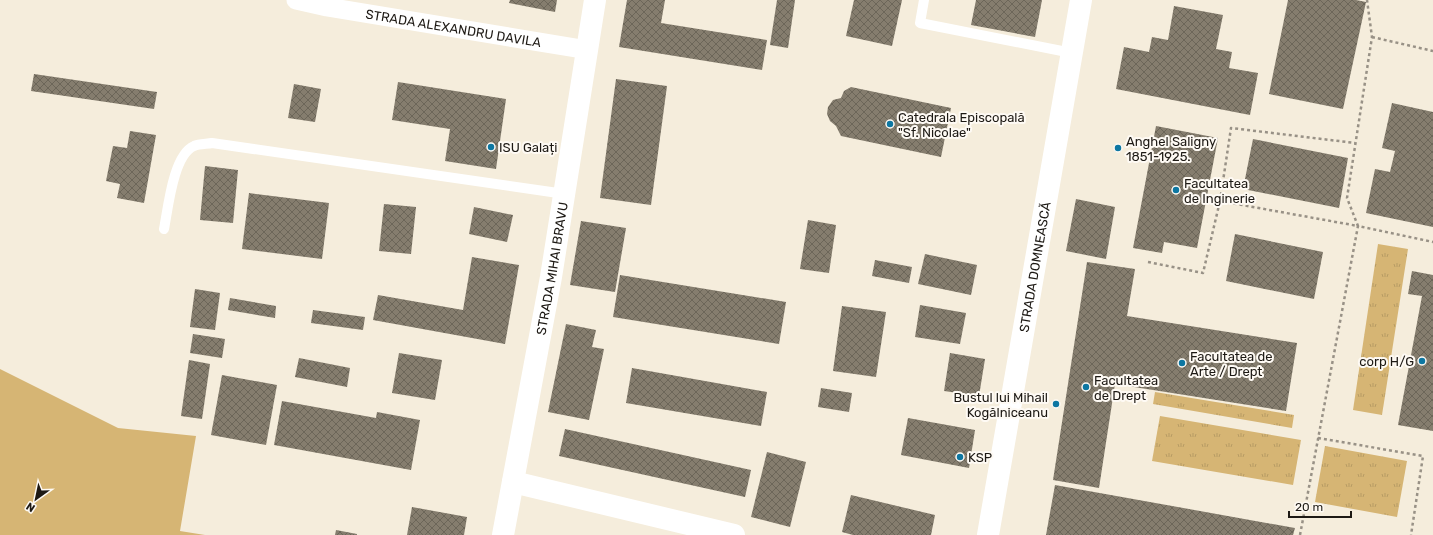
<svg xmlns="http://www.w3.org/2000/svg" width="1433" height="535" font-family="Rubik,sans-serif">
	<style>
		.grass { fill: url(#grass-tufts) }
		.park { fill: #d6b574 }
		.building { fill: url(#building-cross-hatch) }
		.lines { fill: none; stroke-linecap: round; stroke-linejoin: round }
		.path { stroke: #989186; stroke-width: 2.5; stroke-dasharray: 3 3; stroke-linecap: butt }
		.service { stroke: #fff; stroke-width: 10 }
		.minor { stroke: #fff; stroke-width: 19 }
		.tertiary { stroke: #fff; stroke-width: 22 }
		.secondary { stroke: #fff; stroke-width: 22 }
		.poi-dot { fill: #0d77a2; stroke: #fefaf4; stroke-width: 1.5 }
		.labels { text-anchor: middle; dominant-baseline: central; stroke-width: 4; stroke-linejoin: round; paint-order: stroke }
		.street-label { font-size: 13px; fill: #1d1914; stroke: #fefaf4 }
		.poi-label { font-size: 13px; fill: #1d1914; stroke: #fefaf4; text-anchor: start }
	</style>
	<defs>
		<pattern id="grass-tufts" width="24" height="20" patternUnits="userSpaceOnUse"><rect width="24" height="20" fill="#d6b574"/><path d="M3 7l-1-3M5 7V3M7 7l1-3M15 17l-1-3M17 17v-4M19 17l1-3" fill="none" stroke="#b79b64"/></pattern>
		<pattern id="building-cross-hatch" width="8" height="8" patternUnits="userSpaceOnUse"><rect width="8" height="8" fill="#857d6e"/><path d="M0 0l8 8M0 8l8-8" fill="none" stroke="#6c6659"/></pattern>
	</defs>
	<rect width="100%" height="100%" fill="#f5eddc"/>
	<g class="grass">
		<path d="M1378,244l30,5 -26,166 -29,-5z"/>
		<path d="M1155,392l139,23 -2,13 -139,-24z"/>
		<path d="M1160,416l141,24 -8,45 -141,-24z"/>
		<path d="M1325,446l82,15 -10,56 -82,-15z"/>
	</g>
	<path class="park" d="M0,369l118,59 78,8 -16,95 25,4h-205z"/>
	<g class="building">
		<path d="M510,0h47l-2,12 -46,-9z"/>
		<path d="M627,0h38l-4,23 106,17 -5,30 -143,-23z"/>
		<path d="M777,0h18l-7,48 -18,-3z"/>
		<path d="M854,0h48l-10,46 -46,-10z"/>
		<path d="M976,0h66l-7,37 -64,-12z"/>
		<path d="M1288,0h68l10,2 -23,107 -74,-15z"/>
		<path d="M1174,6l49,9 -7,34 16,3 -3,16 29,5 -8,42 -134,-26 8,-42 25,5 3,-15 16,3z"/>
		<path d="M34,74l123,18 -3,17 -123,-18z"/>
		<path d="M616,79l51,7 -16,119 -51,-7z"/>
		<path d="M398,82l108,17 -10,70 -51,-8 5,-32 -58,-9z"/>
		<path d="M294,84l27,5 -6,33 -27,-4z"/>
		<path d="M851,87l100,21 -10,49 -100,-21 -5,-10 -6,-5 -3,-7 1,-7 5,-7 8,-2 3,-7z"/>
		<path d="M1392,103l41,9v115l-67,-14 9,-44 15,3 5,-21 -13,-3z"/>
		<path d="M1156,126l62,12 -21,110 -33,-6 -2,11 -29,-5z"/>
		<path d="M130,131l26,4 -12,68 -27,-5 3,-14 -14,-3 7,-35 14,2z"/>
		<path d="M1253,139l95,19 -9,50 -96,-19z"/>
		<path d="M205,166l33,4 -5,53 -33,-3z"/>
		<path d="M249,193l80,10 -7,56 -80,-10z"/>
		<path d="M1076,199l39,8 -9,52 -40,-8z"/>
		<path d="M384,204l32,3 -5,47 -32,-3z"/>
		<path d="M474,207l39,8 -6,27 -38,-8z"/>
		<path d="M808,220l28,5 -7,48 -29,-4z"/>
		<path d="M581,221l45,7 -11,64 -45,-7z"/>
		<path d="M1235,234l88,18 -9,47 -88,-18z"/>
		<path d="M925,254l52,11 -6,30 -53,-11z"/>
		<path d="M472,257l47,8 -14,79 -132,-24 5,-25 85,15z"/>
		<path d="M875,260l37,7 -3,16 -37,-7z"/>
		<path d="M1087,262l48,7 -8,47 170,27 -11,68 -171,-27 -16,104 -46,-8z"/>
		<path d="M1412,271l21,4v156l-35,-6 24,-129 -14,-2z"/>
		<path d="M620,275l166,27 -7,42 -166,-27z"/>
		<path d="M195,289l25,4 -5,37 -25,-3z"/>
		<path d="M230,298l46,8 -1,12 -47,-8z"/>
		<path d="M920,305l46,8 -6,31 -45,-7z"/>
		<path d="M842,306l44,6 -10,65 -43,-6z"/>
		<path d="M313,310l52,7 -2,13 -52,-7z"/>
		<path d="M566,324l30,6 -4,17 12,2 -15,71 -41,-8z"/>
		<path d="M193,334l32,5 -3,19 -32,-5z"/>
		<path d="M399,353l43,7 -7,40 -43,-7z"/>
		<path d="M950,353l35,6 -6,37 -35,-5z"/>
		<path d="M299,358l51,10 -3,19 -52,-10z"/>
		<path d="M189,360l21,4 -8,55 -21,-3z"/>
		<path d="M632,368l135,24 -6,34 -135,-23z"/>
		<path d="M222,375l55,10 -11,60 -55,-10z"/>
		<path d="M821,388l31,5 -3,19 -31,-5z"/>
		<path d="M282,401l94,17 1,-6 43,8 -9,50 -137,-25z"/>
		<path d="M908,418l67,12 -6,38 -68,-13z"/>
		<path d="M565,429l186,41 -6,27 -186,-41z"/>
		<path d="M767,452l39,10 -16,65 -39,-10z"/>
		<path d="M1055,485l240,43 -2,7h-247z"/>
		<path d="M851,495l84,20 -4,20h-78l-11,-3z"/>
		<path d="M412,507l55,10 -3,18h-57z"/>
		<path d="M336,530l21,4v1h-22z"/>
	</g>
	<g class="lines">
		<g class="path">
			<path d="M1372,37l61,14"/>
			<path d="M1220,201l11,-73 124,15"/>
			<path d="M1148,262l55,11 17,-72 138,25 -11,-28 25,-161 -5,-37"/>
			<path d="M1318,438l105,18 -12,79"/>
			<path d="M1300,535l58,-309 75,16"/>
		</g>
		<g class="service">
			<path d="M924,0l-4,23 152,30"/>
			<path d="M164,229c4,-20 9,-74 30,-83 5,-2 13,-2 18,-3l353,51"/>
		</g>
		<path class="minor" id="s1" d="M296,0l31,7 261,43"/>
		<g class="tertiary">
			<path d="M513,482l221,53"/>
			<path id="s2" d="M503,535l48,-258 44,-277"/>
		</g>
		<path class="secondary" id="s3" d="M988,535l93,-535"/>
	</g>
	<g class="poi-dot">
		<circle cx="890" cy="124" r="4"/>
		<circle cx="491" cy="147" r="4"/>
		<circle cx="1118" cy="148" r="4"/>
		<circle cx="1176" cy="190" r="4"/>
		<circle cx="1422" cy="361" r="4"/>
		<circle cx="1182" cy="363" r="4"/>
		<circle cx="1086" cy="387" r="4"/>
		<circle cx="1056" cy="404" r="4"/>
		<circle cx="960" cy="457" r="4"/>
	</g>
	<g class="labels">
		<g class="street-label">
			<text stroke="none"><textPath href="#s1" startOffset="160">STRADA ALEXANDRU DAVILA</textPath></text>
			<text stroke="none"><textPath href="#s2" startOffset="271">STRADA MIHAI BRAVU</textPath></text>
			<text stroke="none"><textPath href="#s3" startOffset="272">STRADA DOMNEASCĂ</textPath></text>
		</g>
		<g class="poi-label">
			<text x="898" y="117">Catedrala Episcopală<tspan x="898" dy="15">"Sf. Nicolae"</tspan></text>
			<text x="1126" y="141">Anghel Saligny<tspan x="1126" dy="15">1851-1925.</tspan></text>
			<text x="499" y="147">ISU Galați</text>
			<text x="1184" y="183">Facultatea<tspan x="1184" dy="15">de Inginerie</tspan></text>
			<text x="1190" y="356">Facultatea de<tspan x="1190" dy="15">Arte / Drept</tspan></text>
			<text x="1414" y="361" text-anchor="end">corp H/G</text>
			<text x="1094" y="380">Facultatea<tspan x="1094" dy="15">de Drept</tspan></text>
			<text x="1048" y="397" text-anchor="end">Bustul lui Mihail<tspan x="1048" dy="15">Kogălniceanu</tspan></text>
			<text x="968" y="457">KSP</text>
		</g>
	</g>
	<g transform="translate(36 499) rotate(213)" stroke="#fefaf4" stroke-width="3" paint-order="stroke">
	<path d="M0-3L7 15L0 10L-7 15Z" fill="#1d1914"/>
	<text y="-6" font-size="11" font-weight="bold" text-anchor="middle" fill="#1d1914">N</text>
	</g>
	<path d="M1289 511v6h62v-6" fill="none" stroke="#1d1914" stroke-width="2"/>
	<text x="1295" y="511" font-size="12" fill="#1d1914" stroke="#fefaf4" stroke-width="3" paint-order="stroke">20 m</text>
</svg>
